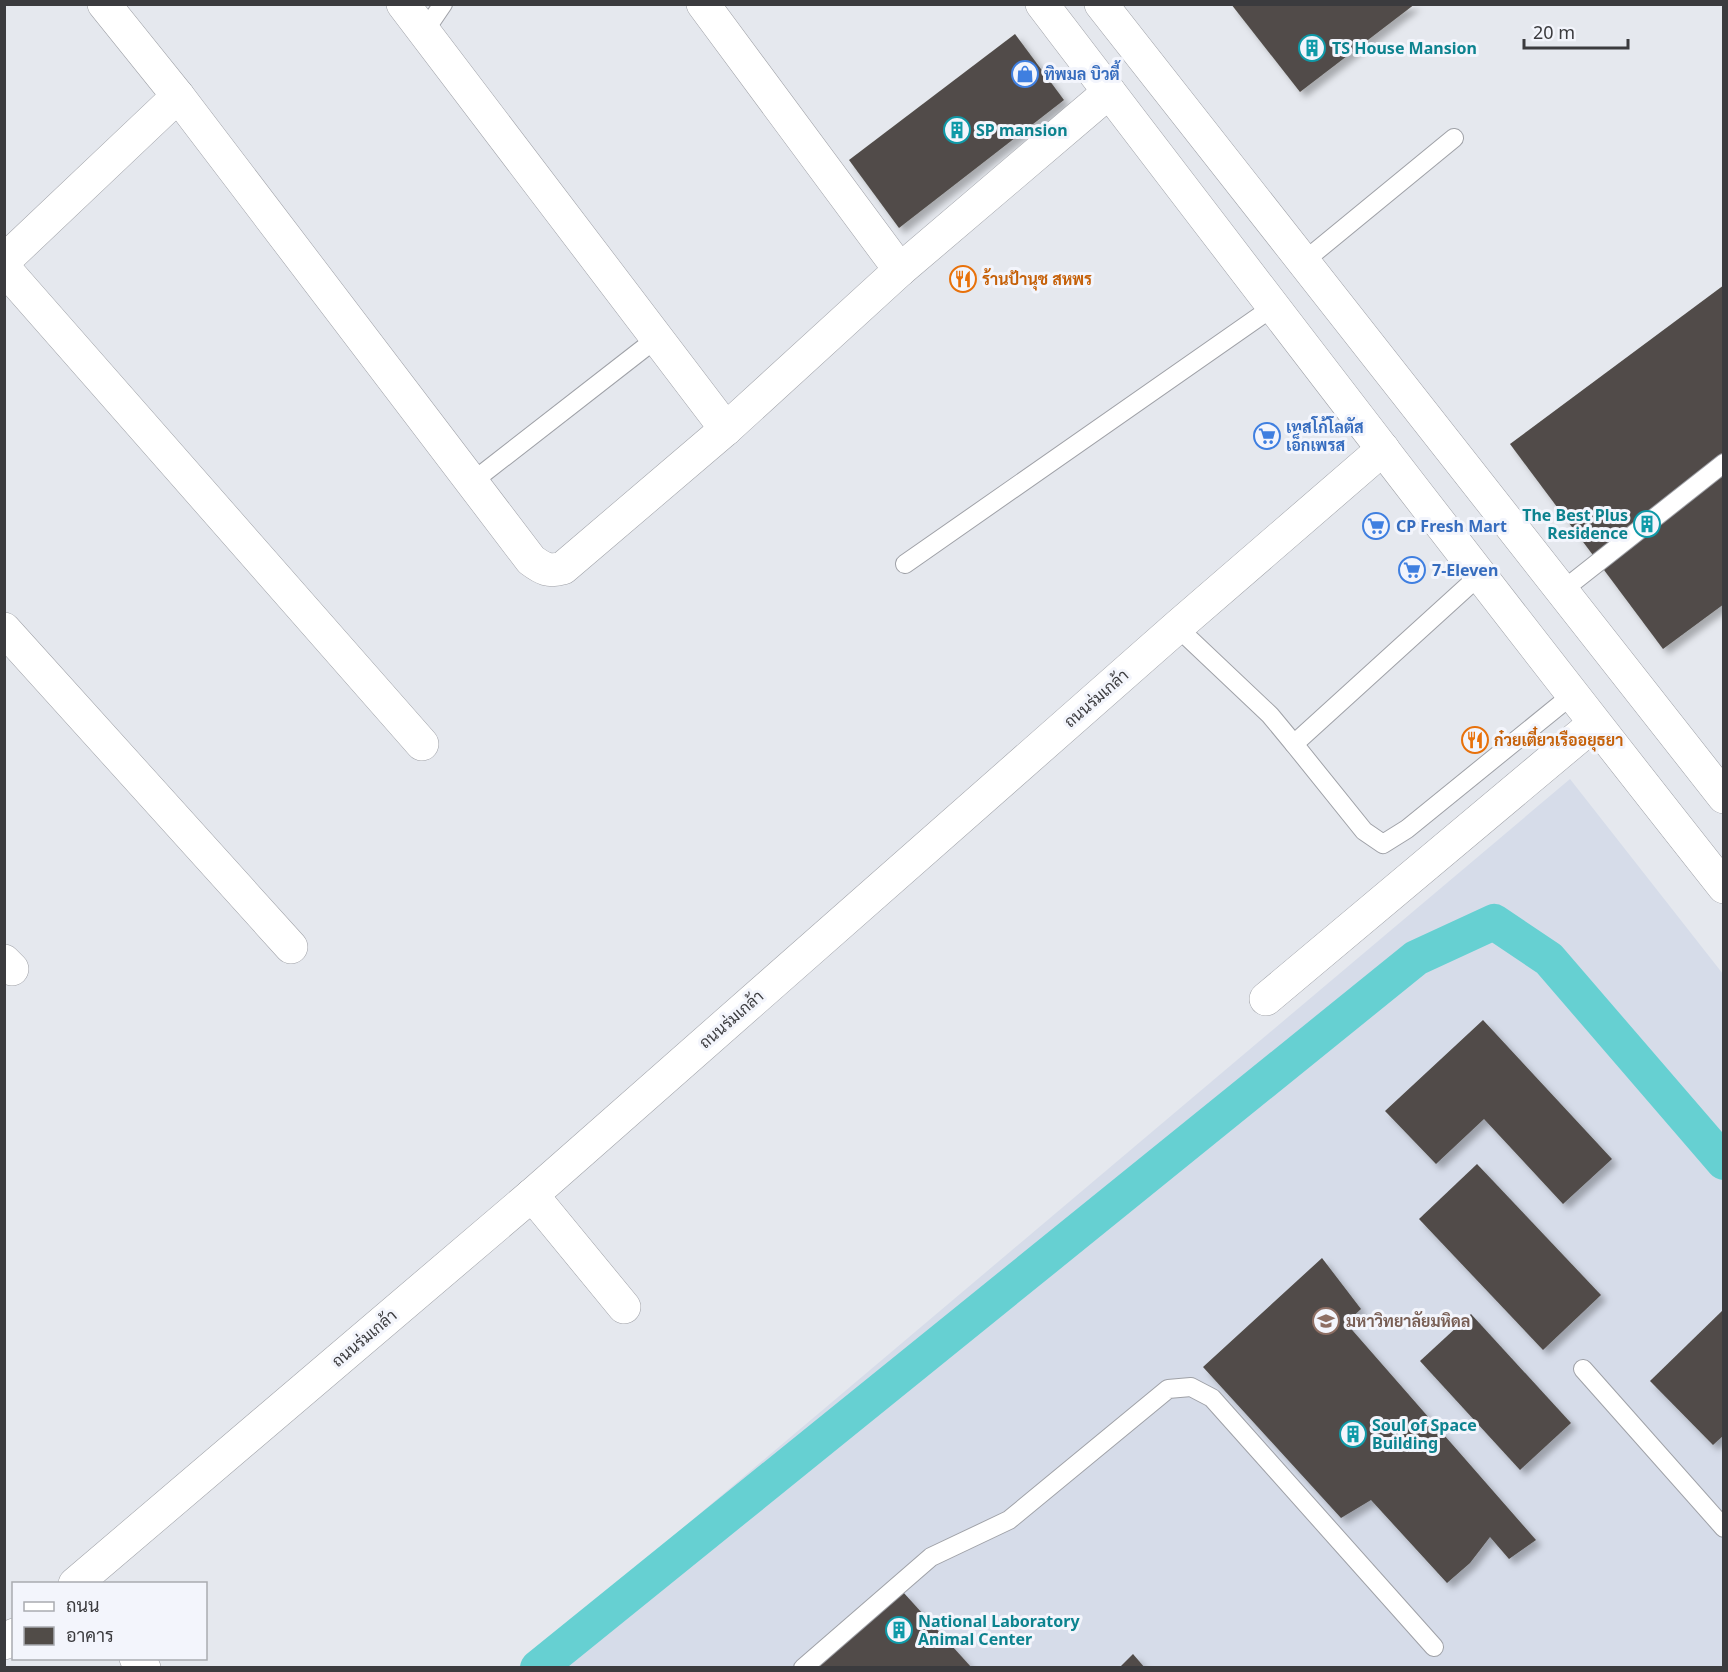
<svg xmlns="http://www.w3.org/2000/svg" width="1728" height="1672" font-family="'Noto Sans',Sarabun,sans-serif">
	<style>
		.built { fill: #d6dce9 }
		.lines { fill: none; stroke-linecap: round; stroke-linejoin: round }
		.canal { stroke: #66d0d2; stroke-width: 36 }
		.building { fill: #514c48; filter: url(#shadow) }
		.service-casing { stroke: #9fa1a7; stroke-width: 20 }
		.minor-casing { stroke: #9fa1a7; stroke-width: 34 }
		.secondary-casing { stroke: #9fa1a7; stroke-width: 34 }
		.service { stroke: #fff; stroke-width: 18 }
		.minor { stroke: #fff; stroke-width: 33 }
		.secondary { stroke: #fff; stroke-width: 33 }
		.labels { text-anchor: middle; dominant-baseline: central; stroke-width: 6; stroke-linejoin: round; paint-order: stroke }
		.culture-label { font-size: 16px; font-weight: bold; fill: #0d838f; stroke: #f3f5fc; text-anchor: start }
		.shop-label { font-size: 16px; font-weight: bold; fill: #366cbe; stroke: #f3f5fc; text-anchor: start }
		.food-label { font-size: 16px; font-weight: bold; fill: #c56008; stroke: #f3f5fc; text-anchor: start }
		.street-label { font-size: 16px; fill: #3b3b3e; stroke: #f3f5fc }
		.education-label { font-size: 16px; font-weight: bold; fill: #785e54; stroke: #f3f5fc; text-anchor: start }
	</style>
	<defs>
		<filter id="shadow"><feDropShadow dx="5.5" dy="5.5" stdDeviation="3" flood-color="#0004"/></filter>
	</defs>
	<rect width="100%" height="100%" fill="#e5e8ee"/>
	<path class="built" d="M1570,779l153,195v693l-1206,1z"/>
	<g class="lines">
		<path class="canal" d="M538,1668l878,-710 78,-36 55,37 175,203"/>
	</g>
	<g class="building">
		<path d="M1231,4h184l-115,88z"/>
		<path d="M1015,34l49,66 -165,128 -50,-68z"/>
		<path d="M1724,285v319l-61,45 -153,-205z"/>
		<path d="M1483,1020l129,139 -49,45 -79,-85 -48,45 -51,-53z"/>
		<path d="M1477,1164l124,131 -58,55 -124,-131z"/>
		<path d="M1322,1258l39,51 -15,14 190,217 -27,19 -19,-22 -20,26 -23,20 -76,-83 -30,18 -138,-151z"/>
		<path d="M1724,1309v126l-11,10 -63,-64z"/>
		<path d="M1471,1314l100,109 -51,47 -100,-109z"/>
		<path d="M903,1592l69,76h-156z"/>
		<path d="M1133,1654l12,14h-26z"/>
	</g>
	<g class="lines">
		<defs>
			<g id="service">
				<path d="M424,32l19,-28"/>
				<path d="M1303,262l151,-124"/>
				<path d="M472,482l185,-144"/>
				<path d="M905,564l368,-257"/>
				<path d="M1563,590l161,-127"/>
				<path d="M1177,627l93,88 24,29 186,-169"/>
				<path d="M1294,744l70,87 19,13 24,-15 165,-134"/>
				<path d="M1583,1369l141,159"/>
				<path d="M803,1668l128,-111 78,-37 159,-131 23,-2 21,11 222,249"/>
			</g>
			<g id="minor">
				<path d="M104,4l74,92 353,464c12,9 18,12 32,8l163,-139 174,-159 209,-178"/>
				<path d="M403,4l323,425"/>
				<path d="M703,4l197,266"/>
				<path d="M4,261l174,-165"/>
				<path d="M4,268l418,476"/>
				<path d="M4,629l287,318"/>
				<path d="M4,961l8,8"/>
				<path d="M1266,999l328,-275"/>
				<path d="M532,1195l92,112"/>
				<path d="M75,1584l457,-389 645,-568 206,-178"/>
				<path d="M4,1643l10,-8"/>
				<path d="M136,1658l8,10"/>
			</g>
			<g id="secondary">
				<path d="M1042,4c226,296 451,591 682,883"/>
				<path d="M1101,4l623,793"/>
			</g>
		</defs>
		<use href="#service" class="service-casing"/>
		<use href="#minor" class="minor-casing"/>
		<use href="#secondary" class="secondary-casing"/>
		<use href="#service" class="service"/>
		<use href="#minor" class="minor"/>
		<use href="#secondary" class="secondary"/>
	</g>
	<defs>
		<symbol id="building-ring" viewBox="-11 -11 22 22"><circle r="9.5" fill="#f3f5fc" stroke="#0f9aa8" stroke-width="1.5"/><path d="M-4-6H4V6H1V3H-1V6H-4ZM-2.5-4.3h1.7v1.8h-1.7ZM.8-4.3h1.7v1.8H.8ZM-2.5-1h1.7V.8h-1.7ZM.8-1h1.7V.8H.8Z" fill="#0f9aa8"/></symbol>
		<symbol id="shop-ring" viewBox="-11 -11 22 22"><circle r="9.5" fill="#f3f5fc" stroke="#3f7fe0" stroke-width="1.5"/><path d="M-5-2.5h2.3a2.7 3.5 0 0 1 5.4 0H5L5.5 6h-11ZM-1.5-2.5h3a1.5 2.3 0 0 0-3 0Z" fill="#3f7fe0"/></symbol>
		<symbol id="restaurant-ring" viewBox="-11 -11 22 22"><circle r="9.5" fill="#f3f5fc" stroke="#e8710a" stroke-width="1.5"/><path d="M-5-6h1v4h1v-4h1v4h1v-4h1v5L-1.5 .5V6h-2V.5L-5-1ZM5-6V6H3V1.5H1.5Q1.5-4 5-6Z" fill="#e8710a"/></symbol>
		<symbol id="supermarket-ring" viewBox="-11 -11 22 22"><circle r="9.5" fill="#f3f5fc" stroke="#3f7fe0" stroke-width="1.5"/><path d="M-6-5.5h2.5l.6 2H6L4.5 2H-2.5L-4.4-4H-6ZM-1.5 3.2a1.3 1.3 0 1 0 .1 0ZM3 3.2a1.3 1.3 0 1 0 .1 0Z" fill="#3f7fe0"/></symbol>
		<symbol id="university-ring" viewBox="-11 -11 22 22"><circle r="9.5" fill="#f3f5fc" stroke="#8d6e63" stroke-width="1.5"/><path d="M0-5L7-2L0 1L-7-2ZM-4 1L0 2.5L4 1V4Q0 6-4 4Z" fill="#8d6e63"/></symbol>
	</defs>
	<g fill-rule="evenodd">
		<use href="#building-ring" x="1297" y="33" width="30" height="30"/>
		<use href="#shop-ring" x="1010" y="59" width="30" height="30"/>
		<use href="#building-ring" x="942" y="115" width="30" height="30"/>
		<use href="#restaurant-ring" x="948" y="264" width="30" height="30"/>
		<use href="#supermarket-ring" x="1252" y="421" width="30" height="30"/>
		<use href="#building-ring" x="1632" y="509" width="30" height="30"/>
		<use href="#supermarket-ring" x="1361" y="511" width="30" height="30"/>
		<use href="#supermarket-ring" x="1397" y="555" width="30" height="30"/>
		<use href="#restaurant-ring" x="1460" y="725" width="30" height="30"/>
		<use href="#university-ring" x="1311" y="1306" width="30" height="30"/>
		<use href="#building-ring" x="1338" y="1419" width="30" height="30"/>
		<use href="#building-ring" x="884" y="1615" width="30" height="30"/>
	</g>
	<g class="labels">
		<g class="culture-label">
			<text x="1332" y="48">TS House Mansion</text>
			<text x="976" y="130">SP mansion</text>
			<text x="1628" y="515" text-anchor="end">The Best Plus<tspan x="1628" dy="18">Residence</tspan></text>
			<text x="1372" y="1425">Soul of Space<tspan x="1372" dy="18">Building</tspan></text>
			<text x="918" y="1621">National Laboratory<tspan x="918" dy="18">Animal Center</tspan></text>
		</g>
		<g class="shop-label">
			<text x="1044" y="74">ทิพมล บิวตี้</text>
			<text x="1286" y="427">เทสโก้โลตัส<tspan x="1286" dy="18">เอ็กเพรส</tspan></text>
			<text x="1396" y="526">CP Fresh Mart</text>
			<text x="1432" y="570">7-Eleven</text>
		</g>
		<g class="food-label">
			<text x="982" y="279">ร้านป้านุช สหพร</text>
			<text x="1494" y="740">ก๋วยเตี๋ยวเรืออยุธยา</text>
		</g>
		<g class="street-label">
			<text transform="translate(1096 698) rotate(-41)">ถนนร่มเกล้า</text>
			<text transform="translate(731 1019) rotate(-41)">ถนนร่มเกล้า</text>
			<text transform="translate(364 1338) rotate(-40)">ถนนร่มเกล้า</text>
		</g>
		<g class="education-label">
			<text x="1346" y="1321">มหาวิทยาลัยมหิดล</text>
		</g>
	</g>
	<rect width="1728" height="1672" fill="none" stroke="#3b3b3e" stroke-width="12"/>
	<rect x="12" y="1582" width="195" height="78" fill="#f3f5fc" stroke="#a9abb0" stroke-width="1.5"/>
	<rect x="24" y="1602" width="30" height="9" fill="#ffffff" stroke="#a9abb0" stroke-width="1.5"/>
	<text x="66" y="1612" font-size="18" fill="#3b3b3e">ถนน</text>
	<rect x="24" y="1627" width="30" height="18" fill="#514c48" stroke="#a9abb0" stroke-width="1.5"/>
	<text x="66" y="1642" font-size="18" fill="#3b3b3e">อาคาร</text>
	<path d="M1524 39v9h104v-9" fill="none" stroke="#3b3b3e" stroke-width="3"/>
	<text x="1533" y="39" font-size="18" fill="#3b3b3e" stroke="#f3f5fc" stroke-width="4.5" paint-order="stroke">20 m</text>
</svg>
